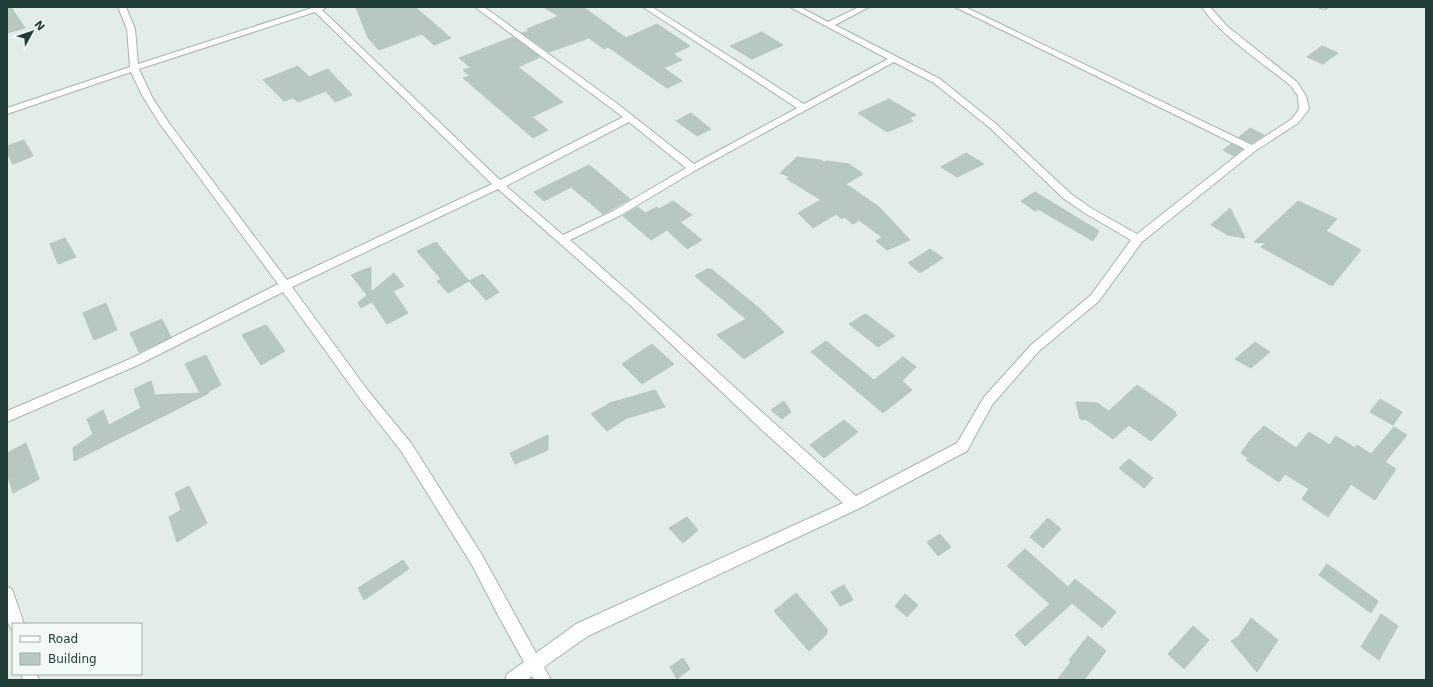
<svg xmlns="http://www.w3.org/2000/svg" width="1433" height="687" font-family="'DejaVu Sans',sans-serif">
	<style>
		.building { fill: #b7c7c1; stroke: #b4c6c0 }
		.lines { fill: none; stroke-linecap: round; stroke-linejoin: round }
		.street-casing { stroke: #a4b4b0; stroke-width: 2 }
		.street { fill: #fff; fill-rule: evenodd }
	</style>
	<rect width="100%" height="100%" fill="#e2ece8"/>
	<g class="building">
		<path d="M7,7h4l14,21 -18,5z"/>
		<path d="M356,7h59l36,31 -17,7 -12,-11 -43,16 -11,-12z"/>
		<path d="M543,7h40l43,31 31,-14 33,22 -17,8 9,6 -18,8 18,13 -15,7 -59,-41 -4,2 -15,-11 -40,14 -27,-19 7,-2 -2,-2 32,-13z"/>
		<path d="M762,32l21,13 -31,14 -22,-13z"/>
		<path d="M513,37l27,20 -22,10 45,35 -31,15 16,13 -15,8 -70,-60 7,-2 -7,-6 8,-2 -12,-10z"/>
		<path d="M1322,46l16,7 -15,11 -16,-7z"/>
		<path d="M298,66l11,11 19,-8 24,26 -17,7 -9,-11 -28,11 -5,-4 -9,3 -21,-21z"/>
		<path d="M889,99l27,16 -7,3 4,3 -26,11 -29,-19z"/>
		<path d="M691,113l20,16 -14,7 -21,-15z"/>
		<path d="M1250,128l14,7 -12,8 -13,-6z"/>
		<path d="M24,140l9,16 -20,8 -6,-11v-7z"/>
		<path d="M1231,144l11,5 -8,7 -11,-6z"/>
		<path d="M966,153l18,11 -27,13 -16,-10z"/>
		<path d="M797,157l23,3 4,2 3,-1 22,3 14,10 -17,10 33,23 31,33 -23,10 -11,-9 6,-4 -23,-17 -6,4 -9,-7 -2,2 -6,-5 -23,14 -15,-15 23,-13 -34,-21 3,-2 -10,-4z"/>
		<path d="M589,165l41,34 -27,15 -32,-27 -27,14 -10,-9z"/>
		<path d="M1035,192l64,39 -6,10 -55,-32 -3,2 -14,-10z"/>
		<path d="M673,201l19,14 -12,7 22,18 -15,9 -20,-19 -16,10 -28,-24 15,-9 7,6 12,-6 2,2z"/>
		<path d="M1298,201l39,18 -11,12 35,19 -29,36 -71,-39 5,-4 -12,-1z"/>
		<path d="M1230,208l15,30 -17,-3 -17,-10z"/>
		<path d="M65,238l11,19 -18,7 -8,-20z"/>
		<path d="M436,242l33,39 -21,12 -11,-12 4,-2 -24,-28z"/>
		<path d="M930,249l13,9 -23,15 -12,-10z"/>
		<path d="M371,267v25l23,-19 10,13 -11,5 15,22 -21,11 -15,-22 -11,6 -3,-5 9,-8 -16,-20z"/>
		<path d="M707,269h4l48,39 25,24 -40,27 -27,-24 29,-16 -51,-43z"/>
		<path d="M483,274l16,18 -13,8 -17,-19z"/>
		<path d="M106,303l11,27 -23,10 -11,-27z"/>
		<path d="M865,314l5,3 25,19 -17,11 -29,-23z"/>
		<path d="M162,319l9,18 -32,15 -9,-19z"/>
		<path d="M266,325l19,26 -24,14 -19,-30z"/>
		<path d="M826,341l48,39 29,-23 13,10 -14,14 10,9 -29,23 -72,-61z"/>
		<path d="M1255,342l15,10 -19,16 -16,-9z"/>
		<path d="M652,344l22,20 -32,20 -20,-20z"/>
		<path d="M206,355l15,30 -15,8h3l-135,68 -1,-13 20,-14 -6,-15 16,-9 6,15 32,-17 -7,-19 17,-8 4,14 45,-2 -15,-29z"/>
		<path d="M1137,385l39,27 -1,2 2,1 -26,26 -22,-16 -16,14 -26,-19 -7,-1 -4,-17 21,1 12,8z"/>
		<path d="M655,390l10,17 -38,11 -20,13 -16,-17 19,-11z"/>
		<path d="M1380,399l22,13 -9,13 -23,-13z"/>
		<path d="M784,401l7,11 -9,7 -11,-9z"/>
		<path d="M844,420l14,12 -34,26 -14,-13z"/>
		<path d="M1264,426l32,22 13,-16 21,13 6,-9 19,12 2,-3 14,9 23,-27 13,8 -22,27 11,7 -21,31 -24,-16 -23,33 -26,-18 7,-10 -24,-15 -6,8 -33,-22 2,-2 -7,-5 10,-14z"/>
		<path d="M548,435v15l-33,14 -5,-11z"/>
		<path d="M26,443l13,36 -26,14 -6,-20v-20z"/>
		<path d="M1129,459l24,19 -9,10 -25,-20z"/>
		<path d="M189,486l18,37 -30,19 -8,-25 12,-7 -6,-17z"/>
		<path d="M687,517l11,13 -15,13 -14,-15z"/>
		<path d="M1048,518l13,11 -18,19 -13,-11z"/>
		<path d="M940,534l11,13 -13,9 -11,-14z"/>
		<path d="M1025,549l43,38 7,-8 41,33 -14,16 -30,-25 -47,43 -10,-11 35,-31 -43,-38z"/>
		<path d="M403,560l6,9 -45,31 -6,-12z"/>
		<path d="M1327,564l51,37 -7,12 -52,-38z"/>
		<path d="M844,585l9,15 -13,6 -9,-14z"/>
		<path d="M796,593l31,36v5l-18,17 -35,-40z"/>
		<path d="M905,594l13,11 -11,12 -12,-11z"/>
		<path d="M1381,614l17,12 -19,34 -18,-13z"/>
		<path d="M1251,618l27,22 -21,32 -26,-31 7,-4z"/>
		<path d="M1193,626l16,14 -25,29 -16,-15z"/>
		<path d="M1088,636l18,15 -22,29h-27l14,-18 -2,-2z"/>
		<path d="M683,658l7,11 -13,10 -7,-12z"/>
	</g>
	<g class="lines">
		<defs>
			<g id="street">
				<path d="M118,7h8l9,22 3,35 177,-57h12l-5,3 178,170 123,-63 -148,-110h9l131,95 79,62 103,-56 -154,-101h9l152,97 84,-45 -98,-52h10l28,15 31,-15h10l-34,18 105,54 56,45 75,70 20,14 46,26 108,-85 -290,-142h10l287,138 40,-26 7,-10 -1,-13 -7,-10c-28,-23 -70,-50 -89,-79h8l17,19 70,56 9,14 3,13 -11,14 -43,28 -113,91 -43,59 -60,50 -47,54 -25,46 -107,57 -272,128 -44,31 7,13h-17l-2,-4 -5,4h-22l2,-6 17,-12 -24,-43 -28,-54 -71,-114 -40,-51 -78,-108 -145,73 -131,57v-11l123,-52 148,-75 -118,-160 -17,-27 -12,-25 -124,42v-6l123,-41 -3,-38zM315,12l177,172 -205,96 -118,-157 -17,-26 -13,-28zM894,62l40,21 56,45 73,70 20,14 48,28 -40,55 -60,50 -47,52 -27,46 -101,53c-96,-84 -189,-172 -286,-256l51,-25 75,-45zM629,122l57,46 -73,43 -50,24 -57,-49zM498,189l133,117 132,125 80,72 -267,121 -40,29 -54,-98 -71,-112 -42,-51 -77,-105z"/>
				<path d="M1318,7h10l-4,2z"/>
				<path d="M7,587l5,2 12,35h-11v7l-2,-2 -4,-9z"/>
				<path d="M21,674h16l2,6h-16z"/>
			</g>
		</defs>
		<use href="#street" class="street-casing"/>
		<use href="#street" class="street"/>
	</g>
	<rect width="1433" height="687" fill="none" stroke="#213d38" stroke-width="16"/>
	<rect x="12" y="623" width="130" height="52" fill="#f2f9f6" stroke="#9eaeaa"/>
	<rect x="20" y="636" width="20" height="6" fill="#ffffff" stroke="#9eaeaa"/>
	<text x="48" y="643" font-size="12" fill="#213d38">Road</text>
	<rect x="20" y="653" width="20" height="12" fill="#b7c7c1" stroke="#9eaeaa"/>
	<text x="48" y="663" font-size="12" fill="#213d38">Building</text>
	<g transform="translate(32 32) rotate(50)" stroke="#f2f9f6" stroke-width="3" paint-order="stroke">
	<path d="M0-3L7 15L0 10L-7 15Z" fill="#213d38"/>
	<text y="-6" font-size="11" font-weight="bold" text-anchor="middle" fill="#213d38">N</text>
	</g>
</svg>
